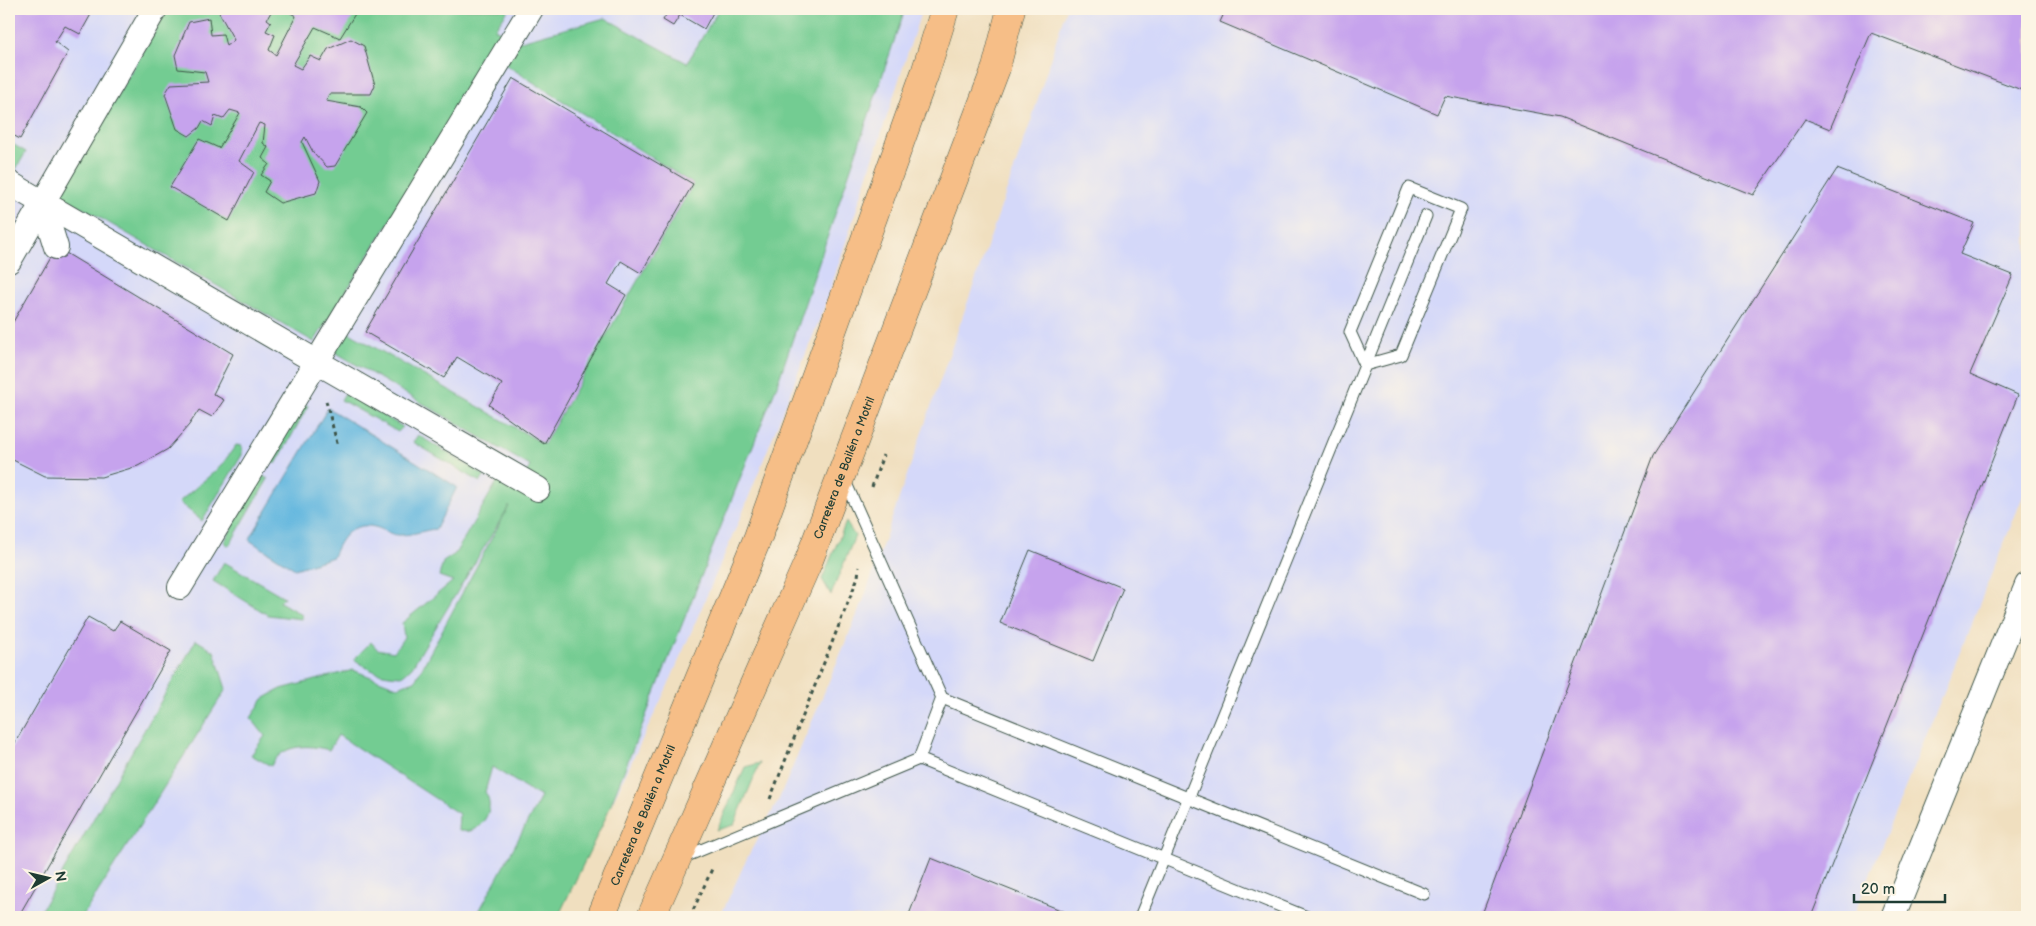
<svg xmlns="http://www.w3.org/2000/svg" width="2036" height="926" font-family="'Balsamiq Sans',sans-serif">
	<style>
		.built { fill: #d4d8f9 }
		.green { fill: #73cc92; stroke: #498463 }
		.water { fill: #64b7df; stroke: #427a8a }
		.building { fill: #c6a3ed }
		.lines { fill: none; stroke-linecap: round; stroke-linejoin: round }
		.lane-casing { stroke: #3e5549; stroke-width: 13 }
		.street-casing { stroke: #3e5549; stroke-width: 26 }
		.primary-casing { stroke: #3e5549; stroke-width: 29 }
		.path { stroke: #3e5549; stroke-width: 3; stroke-dasharray: 4 4; stroke-linecap: butt }
		.lane { stroke: #fff; stroke-width: 11 }
		.street { stroke: #fff; stroke-width: 24 }
		.primary { stroke: #f6be87; stroke-width: 28 }
		.labels { text-anchor: middle; dominant-baseline: central; stroke-width: 4.5; stroke-linejoin: round; paint-order: stroke }
		.street-label { font-size: 12px; fill: #1f3d34; stroke: #fcf5e5 }
	</style>
	<rect width="100%" height="100%" fill="#fcf5e5"/>
	<filter id="ink" filterUnits="userSpaceOnUse"><feTurbulence type="fractalNoise" baseFrequency=".02" numOctaves="2"/><feDisplacementMap in="SourceGraphic" scale="10" xChannelSelector="R" yChannelSelector="G"/><feConvolveMatrix kernelMatrix="1 2 1 2 8 2 1 2 1" color-interpolation-filters="sRGB"/></filter>
	<filter id="wash" filterUnits="userSpaceOnUse"><feTurbulence type="fractalNoise" baseFrequency=".0096" numOctaves="4" result="noise"/><feDisplacementMap in="SourceGraphic" scale="20" xChannelSelector="R" yChannelSelector="G"/><feGaussianBlur stdDeviation="1.12" result="paint"/><feColorMatrix in="noise" values="0 0 0 0 0 0 0 0 0 0 0 0 0 0 0 0 0 1.4 0 .05"/><feComposite in="paint" operator="in"/></filter>
	<g filter="url(#wash)">
		<rect width="100%" height="100%" fill="#f0dfbf"/>
		<g class="built">
			<path d="M9,9h913l-96,294 -84,211 -72,167 -112,236h-549z"/>
			<path d="M1066,9h961v477l-174,431h-1133l28,-61 31,-57 84,-198 168,-480z"/>
		</g>
		<g class="green">
			<path d="M168,9h341l-14,20 22,13 88,-24 82,45 32,-54h186l-128,376 -172,434 -47,98h-82l65,-120 -49,-30 -7,25c10,13 1,34 -15,39 -3,1 -8,0 -12,0l1,-17 -121,-79 -9,15c-22,-6 -47,-6 -58,16l-20,-11 14,-19 -14,-18 12,-19 18,-10 72,-19 44,17 18,-6 94,-175 -97,161 -10,9c-22,-1 -31,-4 -48,-17l17,-17 6,7 17,3 10,-15 -2,-14 51,-42 -14,-5 4,-14 12,-8 43,-74 19,12 13,-26 -197,-115 13,-20 198,113 149,-260 -204,-130 -63,110 -112,178 -255,-148z"/>
			<path d="M9,142l17,10 -10,17 -7,-4z"/>
			<path d="M345,393l58,34 -5,5 -57,-32z"/>
			<path d="M303,403l5,3 -32,58 -6,-3z"/>
			<path d="M418,435l67,41 -5,6 -67,-40z"/>
			<path d="M236,445l6,1v9l-40,66 -23,-19 42,-36z"/>
			<path d="M261,475l7,4 -39,67 -5,-4z"/>
			<path d="M846,522l9,14 -24,59 -9,-16z"/>
			<path d="M224,562l60,35 -4,5 22,13v4l-34,-4 -55,-34z"/>
			<path d="M196,640l18,11 12,38 -144,228h-45z"/>
			<path d="M760,763l-26,62 -17,5 28,-63z"/>
		</g>
		<path class="water" d="M328,408l129,79 -21,42c-12,1 -23,6 -35,6 -10,1 -17,-6 -26,-8 -23,-6 -35,11 -42,30l-38,12 -46,-29z"/>
		<g id="blocks">
			<g class="building">
				<path d="M9,9h85l-14,25 -15,-8 -10,16 13,10 -48,87 -11,-6z"/>
				<path d="M217,9h49l5,3 -4,7 4,3 -5,9 9,4 -6,15 7,5 20,-39 -13,-7h75l-18,29 -25,-11 -22,38 8,4 9,-13 11,5 7,-12 23,-10 13,7 11,39 -4,9h-42l-3,7 35,6 6,6 -32,53 -8,1 -14,-15 -8,-15 -3,5 18,39 -4,12 -36,10 -16,-11 6,-11 -9,-6 8,-11 -7,-6 6,-11 -5,-4 2,-18 -6,-2 -20,38 15,11 -25,49 -59,-34 29,-48 20,9 21,-35 -10,-3 -7,9 -8,-3 -3,10 -9,-5 -4,7 -10,8 -12,-7 -12,-35 6,-10 37,-2 -3,-10 -27,-3 -3,-14 14,-33 20,-4 2,17 12,-1 3,12 8,-6z"/>
				<path d="M666,9h49l-11,20 -24,-14 -7,11 -10,-6 6,-10z"/>
				<path d="M1226,9h801v83l-156,-59 -41,96 -25,-10 -52,76 -193,-78 -115,-21 -8,18 -217,-92z"/>
				<path d="M513,78l180,106 -52,89 -20,-12 -13,23 18,11 -82,149 -55,-39 13,-21 -45,-27 -13,21 -79,-46z"/>
				<path d="M1837,169l137,54 -14,31 53,21 -43,99 48,21 -207,522h-330l172,-461z"/>
				<path d="M56,247l177,107 -20,40 11,6 -12,17 -13,-7 -10,15 -21,24 -30,17 -37,11 -56,-1 -32,-16 -4,6v-137z"/>
				<path d="M1030,550l93,38 -30,73 -93,-38z"/>
				<path d="M88,617l25,14 7,-10 51,30 -153,266h-9v-164z"/>
				<path d="M931,858l137,55 -2,4h-158z"/>
			</g>
		</g>
	</g>
	<g filter="url(#ink)">
		<use href="#blocks" fill-opacity="0" stroke="#3e5549" stroke-width="1"/>
		<g class="lines">
			<defs>
				<g id="lane">
					<path d="M1409,188l52,21 -60,146 -36,10 -15,-33z"/>
					<path d="M844,479l98,219 482,196"/>
					<path d="M919,759l23,-61"/>
					<path d="M682,858l237,-99 388,158"/>
					<path d="M1140,917l286,-701"/>
				</g>
				<g id="street">
					<path d="M9,183l308,179 221,127"/>
					<path d="M42,202l14,45"/>
					<path d="M9,261l146,-252"/>
					<path d="M180,587l351,-578"/>
					<path d="M1893,917l134,-332"/>
				</g>
				<g id="primary">
					<path id="s1" d="M601,917l157,-380 167,-464 20,-64"/>
					<path id="s2" d="M651,917l158,-357 187,-492 15,-59"/>
				</g>
			</defs>
			<use href="#lane" class="lane-casing"/>
			<use href="#street" class="street-casing"/>
			<use href="#primary" class="primary-casing"/>
			<g class="path">
				<path d="M326,401l12,46"/>
				<path d="M872,487l11,-32"/>
				<path d="M770,799l88,-222 1,-10"/>
				<path d="M690,917l22,-48"/>
			</g>
			<use href="#lane" class="lane"/>
			<use href="#street" class="street"/>
			<use href="#primary" class="primary"/>
		</g>
	</g>
	<g class="labels">
		<g class="street-label">
			<text stroke="none"><textPath href="#s2" startOffset="489">Carretera de Bailén a Motril</textPath></text>
			<text stroke="none"><textPath href="#s1" startOffset="110">Carretera de Bailén a Motril</textPath></text>
		</g>
	</g>
	<rect width="2036" height="926" fill="none" stroke="#fcf5e5" stroke-width="30"/>
	<g transform="translate(48 878) rotate(82)" stroke="#fcf5e5" stroke-width="4" paint-order="stroke">
	<path d="M0-4L9 19L0 12L-9 19Z" fill="#1f3d34"/>
	<text y="-8" font-size="14" font-weight="bold" text-anchor="middle" fill="#1f3d34">N</text>
	</g>
	<path d="M1854 894v8h91v-8" fill="none" stroke="#1f3d34" stroke-width="2.5"/>
	<text x="1861" y="894" font-size="15" fill="#1f3d34" stroke="#fcf5e5" stroke-width="4" paint-order="stroke">20 m</text>
</svg>
